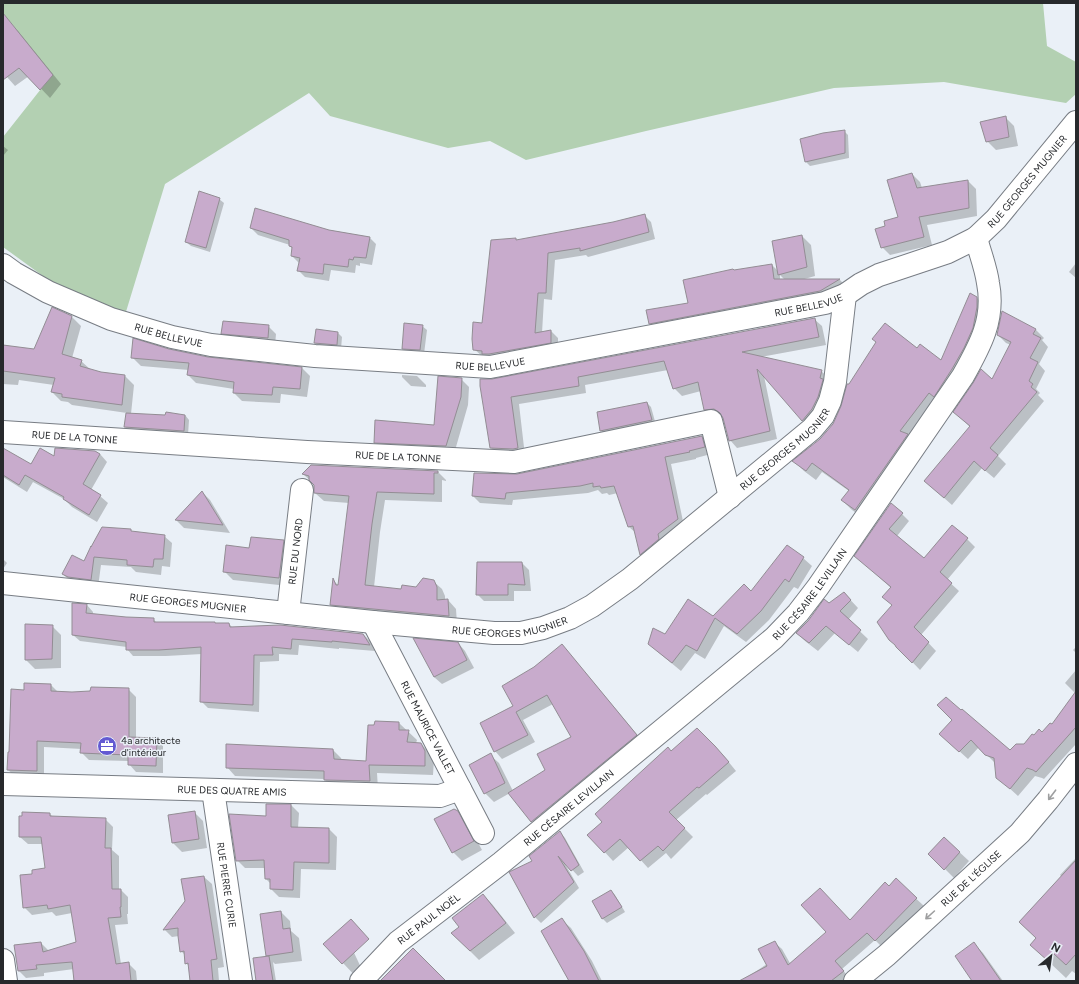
<svg xmlns="http://www.w3.org/2000/svg" width="1079" height="984" font-family="Figtree,sans-serif">
	<style>
		.green { fill: #b3d0b2 }
		.shadow { fill: #0003; fill-rule: evenodd }
		.building { fill: #c8abcc; stroke: #938d94 }
		.lines { fill: none; stroke-linecap: round; stroke-linejoin: round }
		.street-casing { stroke: #787d84; stroke-width: 24 }
		.street { stroke: #fff; stroke-width: 22 }
		.oneway { stroke: #9e9fa0 }
		.labels { text-anchor: middle; dominant-baseline: central; stroke-width: 3; stroke-linejoin: round; paint-order: stroke }
		.street-label { font-size: 10px; fill: #27292c; stroke: #eaf0f7 }
		.poi-label { font-size: 10px; fill: #27292c; stroke: #eaf0f7; text-anchor: start }
	</style>
	<rect width="100%" height="100%" fill="#eaf0f7"/>
	<path class="green" d="M3,3h1040l4,43 29,16v32l-10,9 -122,-21 -110,6 -188,43 -120,29 -36,-19 -42,7 -118,-32 -21,-23 -144,91 -40,131 -71,-31 -51,-37v-110l49,-62 -49,-62z"/>
	<g class="shadow">
		<path d="M9,23l9,8 43,53 -11,14 -21,-22 -14,10 -8,-9 -4,-6v-42z"/>
		<path d="M1005,117l9,9 4,20 -22,4 -9,-9z"/>
		<path d="M844,131l4,4 1,23 -39,8 -4,-4z"/>
		<path d="M3,146l5,4 -5,6z"/>
		<path d="M912,174l8,8 2,6 46,-7 8,8 1,27 -50,9 5,20 -42,10 -8,-8 4,-20 14,-10z"/>
		<path d="M219,199l5,4 -14,49 -19,-6 -5,-4z"/>
		<path d="M644,215l7,7 4,17 -67,18 -2,-2 -31,5 -3,40 -8,-1 -2,34 9,-2 7,7v11l-61,12 -15,-5 -8,-7 42,-110 1,2 96,-18z"/>
		<path d="M251,228l78,2 40,7 7,7 -4,21 -12,-2v3l-4,-1 -1,8 -24,-3 -2,11 -24,-4 -6,-6v-8l-7,-7 1,-7 -3,-3v-1l-32,-10z"/>
		<path d="M802,236l9,9 4,31 -14,4h39l7,7 -190,44 -8,-8 123,-58 6,6zM780,275l5,5h-5z"/>
		<path d="M1076,263v15l-7,-6z"/>
		<path d="M977,298l10,10 -25,71 -96,141 -14,-10 -10,-10 7,-9 -27,-19 -6,8 -12,-9 -10,-10 27,-22 96,-89 24,11z"/>
		<path d="M1002,312l34,18 8,8 -2,2 6,7 -9,17 6,7 -9,18 4,4 -2,2 6,6 -46,55 8,8 -12,14 -12,-10 -30,37 -27,-24 45,-54 -16,-15 39,-32 18,-35 -5,-2 -8,-8z"/>
		<path d="M72,317l9,9 -9,32 9,3 10,9 9,3 25,3 9,9 -3,29 35,2 19,-1 4,5 -1,15 -58,-4 -5,-4 2,-14 -55,-8 -4,-3 -7,-1 -9,-9 2,-7 -35,-5 -1,5 -15,-1v-39l32,5z"/>
		<path d="M814,319l8,7 4,19 -65,12 60,14 8,7 -19,50 -46,-52 13,63 -40,9 -7,-8 -7,-24 -10,1 -8,-8 -4,-18 -19,5 -8,-8 -6,-18 -83,15 1,8 -67,11 6,52h-26l-8,-8 1,-68z"/>
		<path d="M268,326l8,8 -1,11 -45,-4 -8,-8z"/>
		<path d="M422,326l5,4 -3,24 -17,-1 -4,-4z"/>
		<path d="M338,333l4,4 -1,12 -22,-2 -4,-4z"/>
		<path d="M168,350l40,8 94,10 8,8 -3,21 -26,-3 -1,9 -38,-2 -8,-8v-4l-38,-6 -8,-8 1,-5 -48,-4 -9,-9z"/>
		<path d="M402,375l15,1 9,9v2l-15,-1 -9,-9z"/>
		<path d="M461,379l8,8 -1,18 -14,49 -71,-4 -8,-8 60,-16z"/>
		<path d="M647,403l4,4 5,18 -50,10 -5,-4 -3,-18z"/>
		<path d="M701,437l8,7 2,10 -15,4v1l-25,5 13,62 -36,35 -7,-7 -5,-21 -7,-6 -11,-34 -9,2 -2,-2 -5,1 -4,-4 -10,3 -75,7 -1,5 -32,-2 -7,-7 44,-21z"/>
		<path d="M3,449l28,17 24,-8 40,-6 5,2 7,8 -16,28 9,6 8,7 -11,19 -25,-15 -8,-8 -31,-17 -6,10 -24,-15z"/>
		<path d="M438,472l8,8v1l-4,-1v22l-57,-2 -5,32 -6,55 28,3 14,-2 17,-7 9,8 3,7v5l3,-1 8,9 1,15 -118,-11 -8,-8 3,-24 5,5 10,-83 -25,-2 -9,-8v-8l-12,-11z"/>
		<path d="M202,492l8,8 20,33 -46,-5 -8,-8z"/>
		<path d="M902,514l7,7 -12,15 28,23 27,-32 15,12 8,8 -28,33 12,11 -38,44 15,16 -16,19 -23,-24 -6,-58 -35,-32z"/>
		<path d="M131,530l1,2 32,4 8,7 -2,24 -8,-1 -1,9 -25,-3 -5,-5 -30,-2 -3,22 -27,-5 -8,-8 21,-12z"/>
		<path d="M283,541l9,9 -4,36 -55,-6 -9,-9 26,-22z"/>
		<path d="M803,558l9,8 -14,23 -4,-2 -25,33 -23,22 -22,-16 -19,33 -10,-6 -14,18 -23,-19 8,-17 47,-18 38,-24z"/>
		<path d="M3,559l4,4 -4,6z"/>
		<path d="M522,563l7,7 2,21h-17v10h-30l-7,-7z"/>
		<path d="M844,593l14,15 -10,12 20,19 -10,13 -23,-19 -17,18 -13,-10 -8,-8 32,-28z"/>
		<path d="M87,605l6,7v3l60,4 4,4 72,1 4,4 130,6 7,7 5,10 -36,-3v1l-40,-4 -1,10 -19,-1v7l-19,1 -1,50 -51,-4 -7,-7 1,-47 -36,2h-33l-6,-7v-2l-47,-6 -7,-6z"/>
		<path d="M52,626l9,9v33l-26,1 -9,-9z"/>
		<path d="M458,643l7,8 9,17 -32,16 -8,-7z"/>
		<path d="M1076,647v6l-3,-3z"/>
		<path d="M569,653l75,90 -104,86 -8,-8 -22,-28 -16,9 -9,-9 5,-38 9,8 14,28 34,-20 25,-34 -19,-33 -30,16 12,22 -33,17 -7,-8 19,-44z"/>
		<path d="M1076,670v74l-32,35 -2,-1 -7,-2 -17,20 -21,-19 -2,-14 -16,-16 -11,12 -20,-18 5,-21 57,32 14,-7 10,-8 8,-3 10,-9 23,-32 -10,-10z"/>
		<path d="M25,684l26,1 7,7 14,1 56,-4 8,8v41l20,1 7,7v27l-27,-1 -7,-8v-3l-40,-1 -7,-7v-4l-38,-2v31l-28,-1 -8,-7 1,-17 16,-62z"/>
		<path d="M399,723l18,17 -1,3 5,1 9,9 4,7 -1,15 -56,-2 1,16 -45,-1 -9,-9 -89,-3 -8,-9 106,-17 8,8 1,3 25,1z"/>
		<path d="M697,729l26,26 13,16 -29,24 -1,-1 -30,26 17,17 -22,22 -5,-6 -18,15 -19,-21 -16,14 -24,-26z"/>
		<path d="M291,805l8,8 -1,15 31,1 8,8 -1,33 -35,-1 -1,29 -21,-1 -8,-8v-5l-5,-5v-11h-21l-8,-8z"/>
		<path d="M194,812l9,9 4,27 -25,4 -9,-9z"/>
		<path d="M457,812l9,9 16,29 -20,11 -9,-9 -17,-32z"/>
		<path d="M50,814l3,3 52,2 8,8 -1,23 7,6v34h2l7,7v17h-1l1,10 -13,1 6,39 7,-1 8,8 1,10h-62l-1,-12 -30,4v3l-18,2 -8,-8 23,-27 8,8 28,-8 -5,-30 -16,3 -4,-4 -20,3 -8,-8 9,-32 13,-6 -3,-25h-15l-8,-7z"/>
		<path d="M560,832l5,6 19,34 -6,4 -12,-13 -1,1 14,24 -38,35 -6,-6 -24,-44 22,-11z"/>
		<path d="M944,838l25,23 -15,17 -24,-24z"/>
		<path d="M1076,858v116l-4,-3 -6,7 -35,-33 6,-6 -17,-17 42,-45 -2,-2z"/>
		<path d="M204,877l8,7 12,83 -6,1 1,13h-28l-2,-15 -3,-3 -1,-8 -4,-4 -2,-15 -7,1 -7,-7z"/>
		<path d="M896,880l28,26 -41,42 -8,-8 -33,29 8,10 -2,2h-107l26,-17 7,-22 8,7 9,16 60,-44 38,-34z"/>
		<path d="M611,891l4,4 10,17 -18,11 -4,-4 -10,-18z"/>
		<path d="M483,895l9,9 23,29 -36,27 -26,-26 8,-6z"/>
		<path d="M281,912l9,9 1,10 8,7 3,23 -27,3 -2,-2 3,19h-19l11,-24 -2,-2z"/>
		<path d="M562,920l9,8 21,33 10,20h-33z"/>
		<path d="M348,940l17,36 -5,5 -35,-37z"/>
		<path d="M974,944l9,9 20,28h-30z"/>
	</g>
	<g class="building">
		<path d="M3,13l50,62 -13,15 -21,-22 -16,12z"/>
		<path d="M1006,116l3,21 -23,5 -6,-20z"/>
		<path d="M845,130v23l-40,9 -5,-23 23,-6z"/>
		<path d="M912,173l5,15 51,-8 1,28 -50,9 5,20 -43,11 -6,-19 10,-3 -1,-5 14,-4 -11,-37z"/>
		<path d="M199,191l21,7 -14,50 -21,-6z"/>
		<path d="M255,208l74,22 41,7 -4,21 -12,-1 -1,3 -4,-1 -1,8 -24,-3 -1,10 -26,-3 3,-13 -9,-2 1,-9 -3,-1v-6l-39,-12z"/>
		<path d="M645,214l4,18 -69,19v-3l-32,5 -2,40h-8l-3,40 16,-3v13l-62,11h-7v-3l-9,-1 -1,-11 1,-17 9,1 9,-83 25,-2v2l97,-18z"/>
		<path d="M802,235l5,32 -29,8 -6,-34z"/>
		<path d="M772,264l2,15h66l-20,12 -171,33 -3,-14 42,-7 -5,-23 50,-11 1,1z"/>
		<path d="M970,293l7,4v10l-4,21 -9,20 -12,21 -18,28 -5,-4 -29,38 8,3 -53,76 -14,-10 8,-10 -37,-27 -6,8 -14,-10 28,-22 13,-15 8,-18 6,-22h2l27,-42 -4,-3 13,-16 32,25 3,-4 21,16z"/>
		<path d="M52,307l20,9 -10,38 20,6 -2,6 21,6 24,3 -3,30 -60,-8v-3l-11,-2 4,-14 -52,-7v-26l31,4z"/>
		<path d="M1002,311l34,18 -3,5 8,4 -11,20 8,4 -9,19 4,3 -2,3 6,5 -47,56 8,7 -13,16 -11,-10 -30,37 -20,-17 46,-55 -17,-14 20,-29 8,-14 11,10 19,-37 -14,-7z"/>
		<path d="M815,318l4,19 -77,15 80,18 -2,8 3,1v1l-5,17 -6,12 -10,12 -45,-52 13,62 -41,10 -6,-23 -3,-5 -6,-4 -10,1 -6,-28 -25,7 -9,-28 -86,16 1,9 -68,11 7,51 -5,1 -23,-1 -10,-62v-7h12z"/>
		<path d="M223,321l46,4 -1,13 -47,-4z"/>
		<path d="M404,323l19,2 -3,25 -18,-1z"/>
		<path d="M316,329l22,3 -1,13 -23,-2z"/>
		<path d="M133,338l36,11 39,8 94,10 -2,22 -27,-2 -1,8 -39,-2 1,-11 -47,-7 2,-12 -58,-5z"/>
		<path d="M438,376l24,2 -1,19 -15,49 -72,-3 1,-23 59,5z"/>
		<path d="M647,402l5,18 -52,11 -3,-19z"/>
		<path d="M166,412l19,3 -1,16 -60,-4 2,-14 39,2z"/>
		<path d="M702,436l3,11 -16,4 1,1 -25,5 13,62 -20,15 1,5 -19,16 -7,-29 -5,1 -14,-41 -13,2 -1,-2 -7,1v-4l-13,3 -74,7 -1,6 -33,-3 2,-23 43,1z"/>
		<path d="M3,448l28,16 9,-16 14,8 1,-8 40,3 5,3 -17,30 18,11 -12,20 -26,-16 1,-2 -39,-22 -6,10 -16,-10z"/>
		<path d="M311,465l127,6v2h-4v21l-57,-2 -5,32 -7,61 36,4 1,-4 14,2 7,-9 11,2 3,7v13l11,-1 1,17 -119,-11 3,-27 3,7h2l11,-89 -35,-3v-8l-5,-5v-4l-7,-2z"/>
		<path d="M202,491l21,34 -48,-5z"/>
		<path d="M891,503l12,10 -14,16 35,29 28,-33 16,13 -28,34 12,11 -38,44 15,15 -17,21 -16,-16 -1,-2 -6,-5 -12,-18 15,-17 -10,-8 9,-10 -37,-31z"/>
		<path d="M102,527l29,2v2l34,4 -2,24h-9l-1,8 -26,-2v-5l-33,-3 -3,23 -23,-3 -6,-3 10,-19 12,6 7,-15v1z"/>
		<path d="M251,537l33,3 -5,38 -56,-6 3,-27 23,3z"/>
		<path d="M787,545l17,12 -15,25 -4,-3 -24,32 -24,23 -22,-16 -18,33 -11,-6 -14,18 -24,-19 5,-16 12,6 23,-35 25,17 31,-32 7,7z"/>
		<path d="M477,562h45l3,23 -17,-1v11h-32z"/>
		<path d="M844,592l7,8 -11,11 21,19 -12,15 -23,-19 -17,17 -13,-10 12,-12 16,-22 5,4z"/>
		<path d="M72,603l15,1 -1,9 40,4 28,1v4h61v1h14l1,4 50,-2 83,9 7,11 -38,-4v1l-40,-3 -1,10 -19,-2 1,8h-19l-1,50 -53,-3 1,-55 -42,3h-33v-8l-54,-7z"/>
		<path d="M25,624l28,1 -1,34 -27,1z"/>
		<path d="M413,638l45,4 9,18 -33,17z"/>
		<path d="M562,644l75,91 -106,87 -23,-29 37,-23 -8,-16 34,-17 -24,-42 -31,17 12,23 -34,17 -14,-29 33,-17 -11,-20 32,-19z"/>
		<path d="M24,683l27,1v7l21,1 18,-1 1,-4 38,1v49l28,1 -1,28 -28,-1v-10l-48,-2 1,-10 -44,-2v30l-30,-1 1,-18h1l2,-63 13,1z"/>
		<path d="M1076,691v36l-40,45 -3,-2 -6,-2 -17,21 -14,-11 -2,-20 -9,-3 -14,-15 -12,12 -20,-18 13,-14 -15,-15 9,-8 15,13 1,-1 48,41 6,-6h8l8,-10 2,1 5,-6 3,3 8,-9 2,1z"/>
		<path d="M375,721l24,1v8h10l-2,12 14,1 4,8v15l-56,-1 1,16 -46,-1v-9l-98,-3v-24l107,5 1,10 32,2 2,-36h6z"/>
		<path d="M697,728l18,18 14,16 -30,26 -2,-1 -28,25 16,16 -22,23 -5,-5 -18,15 -20,-22 -16,14 -17,-18 15,-13 -7,-8 73,-67 3,4z"/>
		<path d="M491,753l14,30 -21,11 -15,-29z"/>
		<path d="M266,804h25v23l38,1v35l-35,-1 -1,28 -23,-1v-10h-5l-1,-19 -28,1 -7,-47 37,2z"/>
		<path d="M454,809l4,2 16,30 -22,12 -18,-34z"/>
		<path d="M195,811l4,28 -27,4 -4,-28z"/>
		<path d="M22,812l28,1v3l56,2 -1,30h6l1,41h9v18h-1l1,10 -13,1 8,46 13,-2 2,19h-57l-2,-19 -36,3 1,4 -19,2 -4,-26 27,-3 2,10 33,-10 -6,-37 -22,4 -1,-4 -24,3 -3,-33 12,-1v-4l13,-2 -4,-31h-22v-21h3z"/>
		<path d="M560,831l19,34 -8,6 -13,-15 16,26 -40,36 -25,-46 23,-11 -3,-5z"/>
		<path d="M944,837l16,15 -16,18 -16,-16z"/>
		<path d="M1076,860v94l-10,11 -12,-11 -6,7 -18,-16 6,-7 -17,-16z"/>
		<path d="M204,876l13,83 -6,1 2,21h-23l-2,-18 -3,1 -1,-13 -4,1 -2,-16v-8l-15,2 22,-29 -4,-22z"/>
		<path d="M896,878l21,20 -42,43 -8,-8 -32,28 9,10 -13,10h-92l28,-15 -9,-17 17,-8 13,24 38,-33 -25,-27 19,-17 30,32 35,-38 4,4z"/>
		<path d="M611,890l11,17 -20,12 -10,-18z"/>
		<path d="M483,894l23,29 -36,28 -19,-18 8,-6 -7,-9z"/>
		<path d="M281,911l2,18 7,-1 3,24 -27,4 -6,-42z"/>
		<path d="M562,918l22,33 15,30h-30l-28,-50z"/>
		<path d="M351,919l18,20 -27,25 -19,-20z"/>
		<path d="M974,942l27,39h-29l-17,-25z"/>
		<path d="M413,948l33,33h-66z"/>
		<path d="M269,956l4,25h-17l-3,-23z"/>
	</g>
	<g class="lines">
		<defs>
			<g id="street">
				<path id="s1" d="M3,265l11,8 34,19 63,27 61,18 39,8 104,11 175,11 335,-64 20,-8 16,-11 18,-9 69,-23 28,-14 20,-19 80,-97"/>
				<path id="s2" d="M3,432l304,20 207,10 197,-41 19,76"/>
				<path id="s3" d="M3,583l370,39 121,11h27l22,-5 27,-10 22,-12 38,-27 182,-150 11,-13 7,-15 5,-19 10,-87"/>
				<path id="s4" d="M288,613l14,-123"/>
				<path id="s5" d="M373,622l110,211"/>
				<path id="s6" d="M3,784l437,12 20,-7"/>
				<path id="s7" d="M213,790l28,191"/>
				<path d="M3,960l3,21"/>
				<path id="s8" d="M361,981l37,-39 103,-79 273,-225 24,-25 20,-26 145,-211c17,-30 32,-57 25,-93 -2,-15 -8,-30 -12,-45"/>
				<path id="s9" d="M855,981l32,-26 133,-122 28,-33 28,-36"/>
			</g>
		</defs>
		<use href="#street" class="street-casing"/>
		<use href="#street" class="street"/>
	</g>
	<defs><path id="oneway-shaft" d="M-6 0H5M1.5-3L5.5 0L1.5 3" fill="none" stroke-width="1.6" stroke-linecap="round" stroke-linejoin="round"/></defs>
	<g class="oneway">
		<use href="#oneway-shaft" transform="translate(1052 795) rotate(127)"/>
		<use href="#oneway-shaft" transform="translate(930 915) rotate(138)"/>
	</g>
	<defs>
		<symbol id="office-disc" viewBox="-11 -11 22 22"><circle r="9.5" fill="#6359d2" stroke="#eaf0f7"/><path d="M-6-3h4V-5.5h4V-3h4V5H-6ZM-1-4.5V-3h2v-1.5ZM-6 0V1H6V0Z" fill="#fff"/></symbol>
	</defs>
	<g fill-rule="evenodd">
		<use href="#office-disc" x="96" y="735" width="22" height="22"/>
	</g>
	<g class="labels">
		<g class="street-label">
			<text stroke="none"><textPath href="#s1" startOffset="1087">RUE GEORGES MUGNIER</textPath></text>
			<text stroke="none"><textPath href="#s1" startOffset="829">RUE BELLEVUE</textPath></text>
			<text stroke="none"><textPath href="#s1" startOffset="181">RUE BELLEVUE</textPath></text>
			<text stroke="none"><textPath href="#s1" startOffset="505">RUE BELLEVUE</textPath></text>
			<text stroke="none"><textPath href="#s2" startOffset="72">RUE DE LA TONNE</textPath></text>
			<text stroke="none"><textPath href="#s3" startOffset="846">RUE GEORGES MUGNIER</textPath></text>
			<text stroke="none"><textPath href="#s2" startOffset="396">RUE DE LA TONNE</textPath></text>
			<text stroke="none"><textPath href="#s4" startOffset="62">RUE DU NORD</textPath></text>
			<text stroke="none"><textPath href="#s8" startOffset="594">RUE CÉSAIRE LEVILLAIN</textPath></text>
			<text stroke="none"><textPath href="#s3" startOffset="186">RUE GEORGES MUGNIER</textPath></text>
			<text stroke="none"><textPath href="#s3" startOffset="510">RUE GEORGES MUGNIER</textPath></text>
			<text stroke="none"><textPath href="#s5" startOffset="119">RUE MAURICE VALLET</textPath></text>
			<text stroke="none"><textPath href="#s6" startOffset="229">RUE DES QUATRE AMIS</textPath></text>
			<text stroke="none"><textPath href="#s8" startOffset="271">RUE CÉSAIRE LEVILLAIN</textPath></text>
			<text stroke="none"><textPath href="#s9" startOffset="155">RUE DE L'ÉGLISE</textPath></text>
			<text stroke="none"><textPath href="#s7" startOffset="96">RUE PIERRE CURIE</textPath></text>
			<text stroke="none"><textPath href="#s8" startOffset="92">RUE PAUL NOËL</textPath></text>
		</g>
		<g class="poi-label">
			<text x="121" y="740">4a architecte<tspan x="121" dy="12">d'intérieur</tspan></text>
		</g>
	</g>
	<rect width="1079" height="984" fill="none" stroke="#27292c" stroke-width="8"/>
	<g transform="translate(1051 956) rotate(29)" stroke="#eaf0f7" stroke-width="3" paint-order="stroke">
	<path d="M0-3L7 15L0 10L-7 15Z" fill="#27292c"/>
	<text y="-6" font-size="11" font-weight="bold" text-anchor="middle" fill="#27292c">N</text>
	</g>
</svg>
